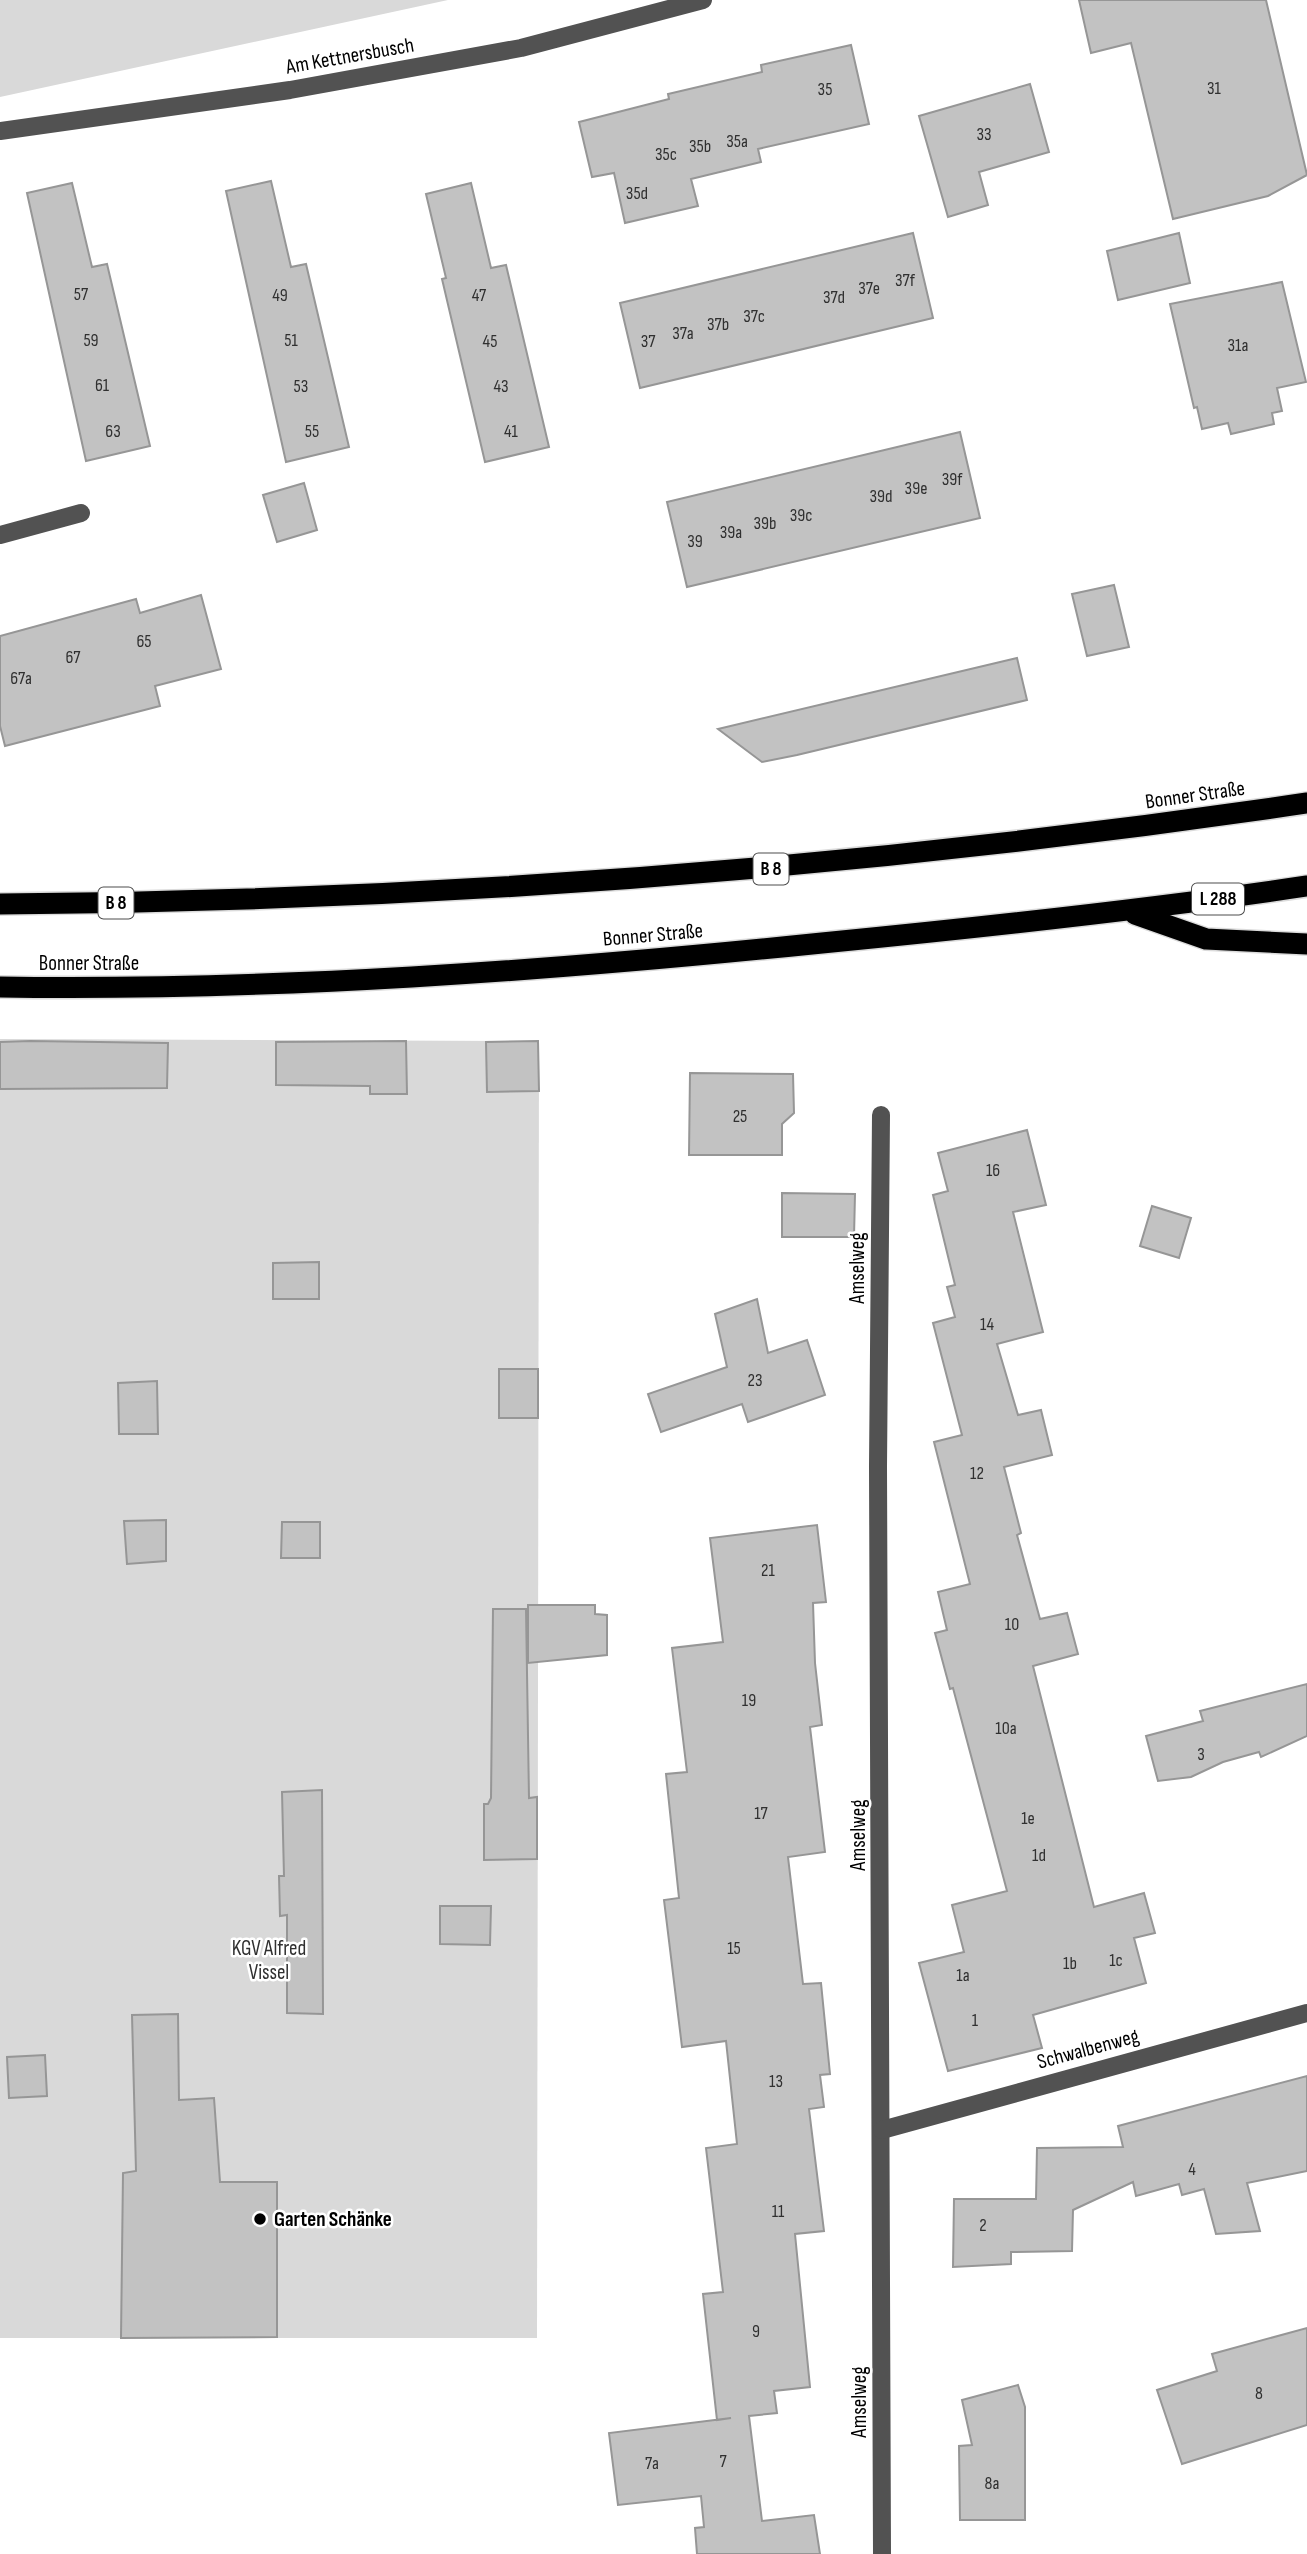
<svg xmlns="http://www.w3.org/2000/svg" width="1307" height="2554" font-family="'Sofia Sans Condensed',sans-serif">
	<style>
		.green { fill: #d9d9d9 }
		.building { fill: #c2c2c2; stroke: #969696; stroke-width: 2 }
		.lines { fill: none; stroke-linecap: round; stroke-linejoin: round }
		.highway-casing { stroke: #dbdbdb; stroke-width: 24 }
		.minor { stroke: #525252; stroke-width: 18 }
		.highway { stroke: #000; stroke-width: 21 }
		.poi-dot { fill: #000; stroke: #fff; stroke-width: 2.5 }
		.labels { text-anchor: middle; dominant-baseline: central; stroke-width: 5; stroke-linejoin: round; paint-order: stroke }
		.number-label { font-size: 18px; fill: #303030 }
		.shield { fill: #fff; stroke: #4c4c4c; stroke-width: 2 }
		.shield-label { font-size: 19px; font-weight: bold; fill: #000 }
		.street-label { font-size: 21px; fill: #000; stroke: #fff }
		.park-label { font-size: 21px; fill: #303030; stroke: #fff }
		.poi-label { font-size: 21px; font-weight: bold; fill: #000; stroke: #fff; text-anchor: start }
	</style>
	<rect width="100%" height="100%" fill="#fff"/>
	<g class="green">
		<path d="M0,0h448l-448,97z"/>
		<path d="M0,1039l539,2 -2,1297h-537z"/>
	</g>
	<g class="building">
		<path d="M1079,0h187l41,175 -39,21 -95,23 -42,-176 -40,10z"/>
		<path d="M851,45l18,79 -111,25 3,13 -70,17 7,27 -73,17 -11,-50 -22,4 -13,-55 90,-23 -1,-5 94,-22 -1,-7z"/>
		<path d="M1030,84l19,68 -70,20 9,33 -40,12 -29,-101z"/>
		<path d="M271,181l20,86 15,-3 43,183 -63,15 -60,-271z"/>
		<path d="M72,183l20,84 15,-3 43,182 -64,15 -59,-268z"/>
		<path d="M471,183l20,85 15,-3 43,182 -64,15 -43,-183 4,-1 -20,-84z"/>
		<path d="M913,233l20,85 -293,70 -20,-85z"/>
		<path d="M1179,233l11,50 -72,17 -11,-49z"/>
		<path d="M1282,282l24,100 -29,6 5,23 -10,2 2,11 -43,10 -3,-11 -26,6 -5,-22 -3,1 -24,-104z"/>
		<path d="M960,432l20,86 -293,69 -20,-85z"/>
		<path d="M304,483l13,47 -40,12 -14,-47z"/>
		<path d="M1114,585l15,62 -42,9 -15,-62z"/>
		<path d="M201,595l20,74 -66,17 5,20 -155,40 -5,-20v-90l136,-37 4,14z"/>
		<path d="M1017,658l10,42 -230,55 -35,7 -44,-33z"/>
		<path d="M30,1041l138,2 -1,45 -167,1v-47z"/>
		<path d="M406,1041l1,53h-37v-8l-94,-1v-43z"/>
		<path d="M538,1041l1,50 -52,1 -1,-50z"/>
		<path d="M690,1073l103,1 1,39 -12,11v31h-93z"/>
		<path d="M1027,1130l19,75 -33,7 30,120 -46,12 21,71 23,-5 11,45 -48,12 17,66 -4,2 23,84 27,-6 11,41 -45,12 61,241 50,-14 11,40 -21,5 12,45 -113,32 9,33 -94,23 -29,-108 45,-11 -12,-47 55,-14 -54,-203 -3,1 -15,-56 12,-3 -9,-38 32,-8 -36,-142 28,-7 -29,-112 22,-6 -8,-30 8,-2 -22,-90 15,-4 -10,-38z"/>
		<path d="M782,1193l73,1 -1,43h-72z"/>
		<path d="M1152,1206l39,12 -12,40 -39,-12z"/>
		<path d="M319,1262v37h-46v-36z"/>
		<path d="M757,1299l11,54 39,-13 18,55 -77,27 -6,-18 -81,28 -13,-38 79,-27 -12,-53z"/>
		<rect x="499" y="1369" width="39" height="49"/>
		<path d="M157,1381l1,53h-39l-1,-51z"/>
		<path d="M166,1520v41l-39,3 -3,-43z"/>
		<path d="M282,1522h38v36h-39z"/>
		<path d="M817,1525l9,77 -13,1 2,60 7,62 -12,2 15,125 -37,5 15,127 18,-1 9,91 -10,1 4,32 -15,2 15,122 -29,3 15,153 -36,4 3,22 -28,3 13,105 52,-6 6,39h-123l-2,-26 9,-1 -3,-31 -83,9 -9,-72 122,-15 -14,2 -14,-126 20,-2 -17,-144 31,-4 -11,-103 -44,6 -18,-147 15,-2 -13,-124 21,-2 -15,-124 51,-6 -13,-104z"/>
		<path d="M528,1605h67v9l12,1v40l-79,8z"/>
		<path d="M493,1609h33l3,189 8,-1v62l-53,1v-56h4l3,-6z"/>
		<path d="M1307,1684v52l-46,21 -2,-5 -36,10 -32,15 -33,4 -12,-45 57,-15 -3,-10z"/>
		<path d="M322,1790l1,224 -36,-1v-98l-7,1 -1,-40h5l-2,-84z"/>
		<path d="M440,1906h51l-1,39 -50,-1z"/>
		<path d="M178,2014l1,86 35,-2 6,84h57v155l-156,1 2,-165 13,-2 -4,-156z"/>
		<path d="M45,2055l2,41 -38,2 -2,-41z"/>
		<path d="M1307,2076v95l-60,12 13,48 -44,3 -12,-45 -22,6 -3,-11 -43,12 -3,-14 -60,28 -1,41 -61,1v12l-58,3 1,-68h82l1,-51 86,-1 -5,-21z"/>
		<path d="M1307,2328v97l-125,39 -25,-74 60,-19 -5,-17z"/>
		<path d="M1018,2385l7,22v113h-65l-1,-74 13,-1 -10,-45z"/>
	</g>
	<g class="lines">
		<defs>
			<g id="highway">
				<path d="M0,904c438,-3 874,-37 1307,-101"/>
				<path d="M1135,914l71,25 101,5"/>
				<path d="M0,987c275,4 549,-16 822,-44 163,-16 324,-33 485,-57"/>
			</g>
		</defs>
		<use href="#highway" class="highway-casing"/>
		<g class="minor">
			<path d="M0,131l290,-41 231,-42 182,-48"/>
			<path d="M0,535l81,-22"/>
			<path d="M881,1115l-3,352 4,1087"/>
			<path d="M882,2130l425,-117"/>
		</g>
		<use href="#highway" class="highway"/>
	</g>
	<circle class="poi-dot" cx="260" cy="2219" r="7"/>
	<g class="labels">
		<g class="number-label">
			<text x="1214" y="88">31</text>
			<text x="825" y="89">35</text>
			<text x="984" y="134">33</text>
			<text x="737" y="141">35a</text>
			<text x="700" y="146">35b</text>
			<text x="666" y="154">35c</text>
			<text x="637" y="193">35d</text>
			<text x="905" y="280">37f</text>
			<text x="869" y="288">37e</text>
			<text x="81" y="294">57</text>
			<text x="280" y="295">49</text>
			<text x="479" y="295">47</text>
			<text x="834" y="297">37d</text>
			<text x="754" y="316">37c</text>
			<text x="718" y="324">37b</text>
			<text x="683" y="333">37a</text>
			<text x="91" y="340">59</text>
			<text x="291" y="340">51</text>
			<text x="490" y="341">45</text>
			<text x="648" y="341">37</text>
			<text x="1238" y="345">31a</text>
			<text x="102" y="385">61</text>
			<text x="301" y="386">53</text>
			<text x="501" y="386">43</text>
			<text x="113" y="431">63</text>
			<text x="312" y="431">55</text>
			<text x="511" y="431">41</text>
			<text x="952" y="479">39f</text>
			<text x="916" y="488">39e</text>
			<text x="881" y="496">39d</text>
			<text x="801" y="515">39c</text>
			<text x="765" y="523">39b</text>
			<text x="731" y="532">39a</text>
			<text x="695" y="541">39</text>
			<text x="144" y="641">65</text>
			<text x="73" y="657">67</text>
			<text x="21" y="678">67a</text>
			<text x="740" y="1116">25</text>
			<text x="993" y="1170">16</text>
			<text x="987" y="1324">14</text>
			<text x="755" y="1380">23</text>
			<text x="977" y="1473">12</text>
			<text x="768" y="1570">21</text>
			<text x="1012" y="1624">10</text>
			<text x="749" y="1700">19</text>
			<text x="1006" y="1728">10a</text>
			<text x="1201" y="1754">3</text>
			<text x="761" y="1813">17</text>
			<text x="1028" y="1818">1e</text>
			<text x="1039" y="1855">1d</text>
			<text x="734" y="1948">15</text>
			<text x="1116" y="1960">1c</text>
			<text x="1070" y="1963">1b</text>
			<text x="963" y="1975">1a</text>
			<text x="975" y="2020">1</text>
			<text x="776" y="2081">13</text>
			<text x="1192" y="2169">4</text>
			<text x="778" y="2211">11</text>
			<text x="983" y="2225">2</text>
			<text x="756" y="2331">9</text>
			<text x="1259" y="2393">8</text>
			<text x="723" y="2461">7</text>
			<text x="652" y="2463">7a</text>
			<text x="992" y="2483">8a</text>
		</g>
		<g class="shield">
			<rect x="753.5" y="853.5" width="35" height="31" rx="5"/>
			<rect x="1192" y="883.5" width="52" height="31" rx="5"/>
			<rect x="98.5" y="887.5" width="35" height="31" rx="5"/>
		</g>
		<g class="shield-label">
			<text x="771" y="869">B 8</text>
			<text x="1218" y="899">L 288</text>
			<text x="116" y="903">B 8</text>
		</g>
		<g class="street-label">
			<text transform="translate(350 56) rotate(-10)">Am Kettnersbusch</text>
			<text transform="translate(1195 795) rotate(-8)">Bonner Straße</text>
			<text transform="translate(653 935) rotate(-5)">Bonner Straße</text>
			<text x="89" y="963">Bonner Straße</text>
			<text transform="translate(857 1268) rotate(-90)">Amselweg</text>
			<text transform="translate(858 1835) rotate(-90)">Amselweg</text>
			<text transform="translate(1088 2049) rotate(-15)">Schwalbenweg</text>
			<text transform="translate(859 2402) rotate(-90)">Amselweg</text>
		</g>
		<g class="park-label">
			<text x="269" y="1948">KGV Alfred<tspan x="269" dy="24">Vissel</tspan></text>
		</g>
		<g class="poi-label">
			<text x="274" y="2219">Garten Schänke</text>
		</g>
	</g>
</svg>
